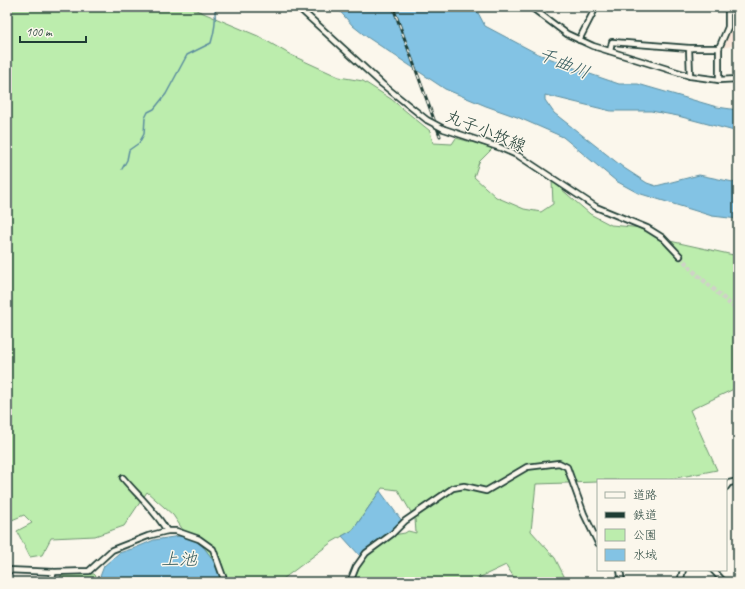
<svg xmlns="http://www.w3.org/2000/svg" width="745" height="589" font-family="Caveat,'Klee One',sans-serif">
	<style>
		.built { fill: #fbe7da }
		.green { fill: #bcedad; stroke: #6e9570 }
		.water { fill: #83c3e4; stroke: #5b8d9e }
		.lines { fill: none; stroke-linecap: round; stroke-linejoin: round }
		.stream { stroke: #5b8d9e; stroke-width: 1.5 }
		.minor-tunnel { stroke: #cfd2c7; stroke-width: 4.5; stroke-dasharray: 4.5 2; stroke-linecap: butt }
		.minor-casing { stroke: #1f3d34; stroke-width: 8 }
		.minor { stroke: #fbf7ec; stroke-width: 4.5 }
		.rail-casing { stroke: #1f3d34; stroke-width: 3 }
		.rail { stroke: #fbf7ec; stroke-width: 1.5; stroke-dasharray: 4.5; stroke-linecap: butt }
		.minor-bridge-casing { stroke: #1f3d34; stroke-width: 8; stroke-linecap: butt }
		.minor-bridge { stroke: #fbf7ec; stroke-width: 4.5 }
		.labels { text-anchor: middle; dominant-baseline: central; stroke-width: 3; stroke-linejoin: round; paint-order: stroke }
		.street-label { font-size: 17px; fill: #1f3d34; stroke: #fbf7ec }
		.water-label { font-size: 18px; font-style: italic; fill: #385e60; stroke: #fbf7ec }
	</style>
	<rect width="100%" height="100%" fill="#fbf7ec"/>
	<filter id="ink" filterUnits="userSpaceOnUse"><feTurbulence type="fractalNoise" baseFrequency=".025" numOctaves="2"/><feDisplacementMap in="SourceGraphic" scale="8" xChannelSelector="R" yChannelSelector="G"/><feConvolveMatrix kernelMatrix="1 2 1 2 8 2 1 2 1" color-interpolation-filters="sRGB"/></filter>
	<g filter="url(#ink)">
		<path class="built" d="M730,7h8v38l-17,3 8,-21z"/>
		<g class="green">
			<path d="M7,7h182l69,29 33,19 48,22 24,4 28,18 39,32 3,12 19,1 4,-6 37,10 -14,14 -5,15 22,20 28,12 17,3 12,-8 -1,-23 38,33 21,11 32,3 11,3 16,10 68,15v131l-48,23 27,60 -51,10h-68v2l-62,2 -5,47 24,27 12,24h-50l-11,-17 -36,17h-118l6,-14 9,-14 26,-19 12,-2 3,-2 8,2 -1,-14 -17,-29 -16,-2 -29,42 -21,12 -53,40h-40l-19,-6 -14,-26 -12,-10 -7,-4 -14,-21 -26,-23 -23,34 -29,10 -44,2 -9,17 -12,2 -13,-26 15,-8 -8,-8 -17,7z"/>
			<path d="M63,574h31l4,4v4h-42z"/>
		</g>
		<g class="water">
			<path d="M336,7h139l10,19 51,27 54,21 29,10h19l79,23 21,3v22l-60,-16 -27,-5h-40l-66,-16v5l9,13 70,55 23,15 9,3 43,-11 39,8v36l-26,-3 -74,-23 -22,-12 -53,-44 -46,-20 -31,-11 -41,-17 -78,-52 -14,-11z"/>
			<path d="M380,491l22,30c-13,14 -29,21 -41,36l-19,-21 11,-6z"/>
			<path d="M180,536c22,1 37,26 41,46h-123l6,-16 15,-13 16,-5 19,-8z"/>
		</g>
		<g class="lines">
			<path class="stream" d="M122,169l5,-9 2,-10 10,-7 5,-9 1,-16 3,-6 6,-3 12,-15 21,-39 24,-12c3,-10 5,-22 4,-32l2,-4"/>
			<path class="minor-tunnel" d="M680,256l12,14 46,41"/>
			<defs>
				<g id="minor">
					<path d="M298,7l84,77 45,36"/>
					<path d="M531,7l36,27 26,12 97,30 29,4 19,-1"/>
					<path d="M579,40l17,-33"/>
					<path d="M689,48h30v32"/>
					<path d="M719,48l9,-21v-20"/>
					<path d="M610,51l2,-9 77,6 1,28"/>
					<path d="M444,129l57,19 18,8 77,51 51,21 16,10 17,18"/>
					<path d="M123,478c15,18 32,32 44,53"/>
					<path d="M726,487l3,-4 9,-2"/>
					<path d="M7,570l47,2 35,-1 23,-21 36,-14 19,-5h9l23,8 14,10 12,33"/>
					<path d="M620,570l2,12"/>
					<path d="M713,570l11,12"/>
					<path d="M50,582l4,-10"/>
					<path d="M350,582l6,-15 10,-14 26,-19 13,-13 48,-33 11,-2 22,5 41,-24 32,-4 8,4 17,47 14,29"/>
					<path d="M680,582l3,-12"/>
				</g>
			</defs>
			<use href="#minor" class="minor-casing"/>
			<use href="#minor" class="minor"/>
			<defs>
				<path id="rail" d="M393,7l47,129"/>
			</defs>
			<use href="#rail" class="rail-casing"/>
			<use href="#rail" class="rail"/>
			<defs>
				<path id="minor-bridge" d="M427,120l17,9"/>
			</defs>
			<use href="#minor-bridge" class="minor-bridge-casing"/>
			<use href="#minor-bridge" class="minor-bridge"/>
		</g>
	</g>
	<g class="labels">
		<g class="street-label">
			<text transform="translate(486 131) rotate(22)">丸子小牧線</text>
		</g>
		<g class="water-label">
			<text transform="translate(564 63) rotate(23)">千曲川</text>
			<text x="179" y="559">上池</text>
		</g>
	</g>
	<rect width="745" height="589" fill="none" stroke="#fbf7ec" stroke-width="24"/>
	<rect x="12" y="12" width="721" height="565" fill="none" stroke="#1f3d34" stroke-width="1.5" filter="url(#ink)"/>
	<rect x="597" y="479" width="130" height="92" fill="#fbf7ec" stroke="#a3ada2"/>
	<rect x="605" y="492" width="20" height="6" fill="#fbf7ec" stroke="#a3ada2"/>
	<text x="633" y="499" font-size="12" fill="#1f3d34">道路</text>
	<rect x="605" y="512" width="20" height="6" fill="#1f3d34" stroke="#a3ada2"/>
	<text x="633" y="519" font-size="12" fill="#1f3d34">鉄道</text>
	<rect x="605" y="529" width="20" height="12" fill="#bcedad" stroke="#a3ada2"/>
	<text x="633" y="539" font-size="12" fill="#1f3d34">公園</text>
	<rect x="605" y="549" width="20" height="12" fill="#83c3e4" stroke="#a3ada2"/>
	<text x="633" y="559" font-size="12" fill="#1f3d34">水域</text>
	<path d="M20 36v6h66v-6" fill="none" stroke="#1f3d34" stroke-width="2"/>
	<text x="26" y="36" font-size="12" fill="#1f3d34" stroke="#fbf7ec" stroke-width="3" paint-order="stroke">100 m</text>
</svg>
